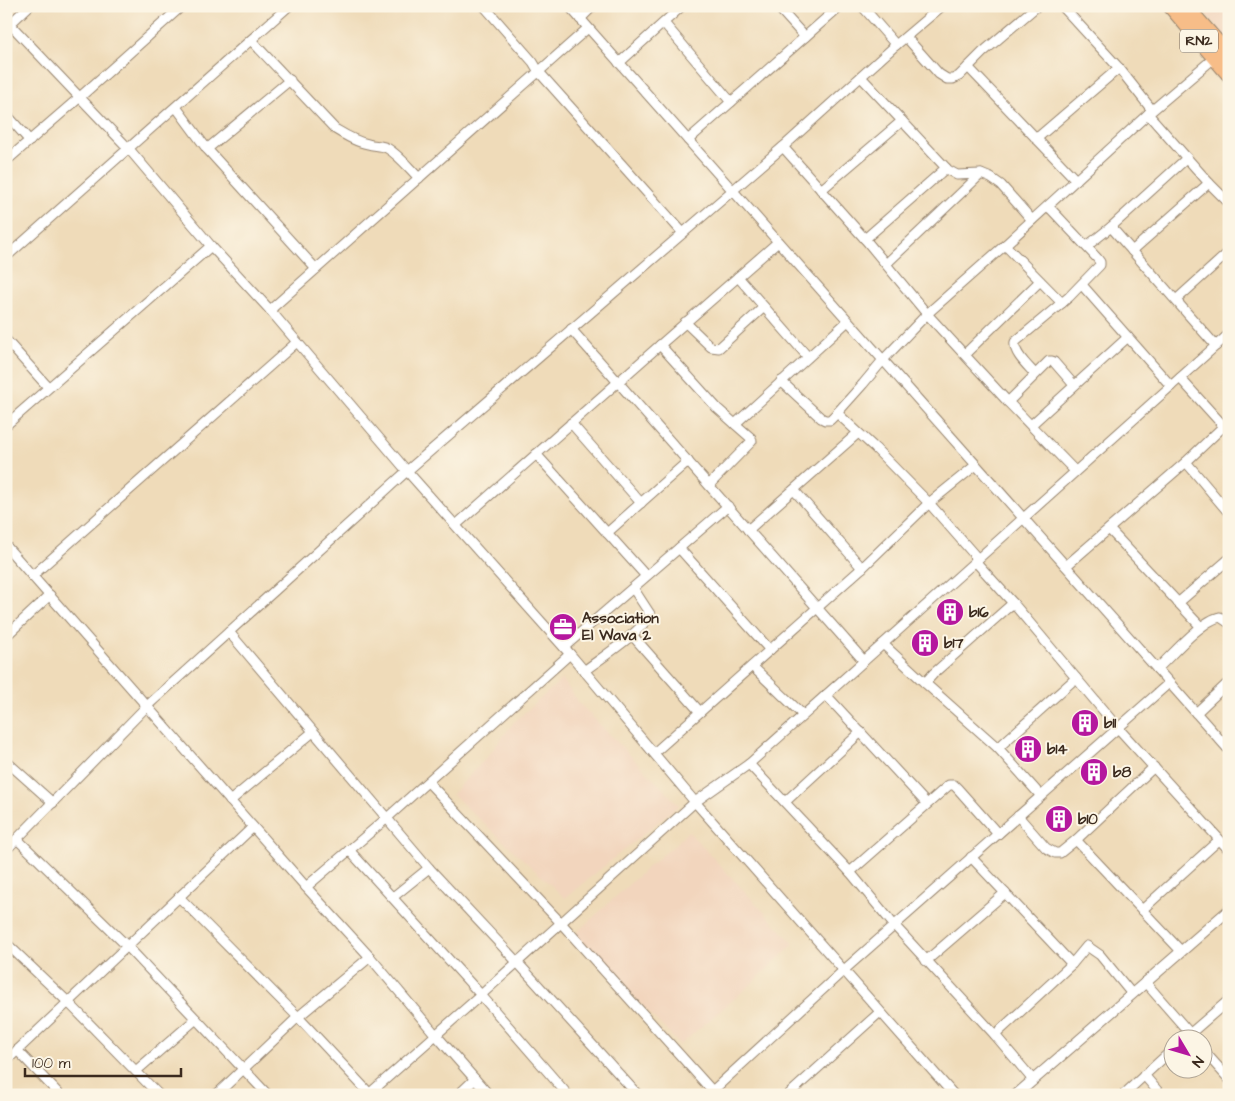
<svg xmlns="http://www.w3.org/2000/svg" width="1235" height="1101" font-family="'Architects Daughter',sans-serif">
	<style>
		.built { fill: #f2d5bd }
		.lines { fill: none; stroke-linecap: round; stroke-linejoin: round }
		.minor-casing { stroke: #95826c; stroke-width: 11 }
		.tertiary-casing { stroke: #95826c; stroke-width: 12 }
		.trunk-casing { stroke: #95826c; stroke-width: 16 }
		.minor { stroke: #fff; stroke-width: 9 }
		.tertiary { stroke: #fff; stroke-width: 10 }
		.trunk { stroke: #f7bd88; stroke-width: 14 }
		.labels { text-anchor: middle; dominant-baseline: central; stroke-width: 4; stroke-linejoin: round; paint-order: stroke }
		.shield { fill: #fcf5e5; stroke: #75675a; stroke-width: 1 }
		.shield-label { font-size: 14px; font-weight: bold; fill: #3b2a1e }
		.poi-label { font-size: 15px; font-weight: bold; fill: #3b2a1e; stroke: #fcf5e5; text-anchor: start }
	</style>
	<rect width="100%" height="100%" fill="#fcf5e5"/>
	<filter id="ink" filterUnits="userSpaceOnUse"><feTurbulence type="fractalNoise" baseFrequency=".02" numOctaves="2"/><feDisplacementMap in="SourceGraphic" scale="10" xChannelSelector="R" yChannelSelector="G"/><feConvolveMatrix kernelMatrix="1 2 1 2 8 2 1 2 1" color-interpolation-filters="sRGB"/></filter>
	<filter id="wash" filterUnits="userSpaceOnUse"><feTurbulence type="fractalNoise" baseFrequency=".0096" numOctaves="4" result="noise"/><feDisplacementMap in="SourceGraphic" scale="20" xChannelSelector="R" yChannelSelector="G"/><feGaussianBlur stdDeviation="1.12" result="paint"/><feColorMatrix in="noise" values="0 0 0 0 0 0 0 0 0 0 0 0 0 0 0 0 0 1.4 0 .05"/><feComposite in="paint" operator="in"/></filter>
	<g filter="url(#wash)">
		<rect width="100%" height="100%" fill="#efdbb9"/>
		<g class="built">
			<path d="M1198,6h31v35z"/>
			<path d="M562,679l17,24 100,102 -114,93 -113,-104 36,-38 26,-34z"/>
			<path d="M688,831l106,113 -46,43 -68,58 -106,-110 76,-70 24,-19z"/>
		</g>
	</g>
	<g filter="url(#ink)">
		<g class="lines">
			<defs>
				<g id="minor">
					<path d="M484,6l49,56 6,10 144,161"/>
					<path d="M569,6l660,744"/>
					<path d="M777,6l28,31"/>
					<path d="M862,6l34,39"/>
					<path d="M1062,6l57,62 33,42"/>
					<path d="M580,19l13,-13"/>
					<path d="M6,20l123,129 82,97 59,64 137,161 163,183 125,148 259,293"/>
					<path d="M664,23l67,79"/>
					<path d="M10,24l19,-18"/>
					<path d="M906,37l33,37 8,5h6l6,-3 24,-24 54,-46"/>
					<path d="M251,40l84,89c10,6 21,13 33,15 6,2 13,1 19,4 12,7 22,20 32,30"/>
					<path d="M619,63l63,-57"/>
					<path d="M968,67l108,113"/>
					<path d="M861,77l87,93 9,5 24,-1 10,4 10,7 31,35"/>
					<path d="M176,107l31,42 109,120"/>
					<path d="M6,114l24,27"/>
					<path d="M1148,114l61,69 20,20"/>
					<path d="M1036,139l83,-71"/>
					<path d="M688,140l152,-134"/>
					<path d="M783,147l82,92 62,75 81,88 67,69"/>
					<path d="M207,149l83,-69"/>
					<path d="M6,161l74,-64 102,-91"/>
					<path d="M821,190l81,-69"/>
					<path d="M1111,227l105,119"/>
					<path d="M865,239l81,-71"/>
					<path d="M1005,245l57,58"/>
					<path d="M1087,246l24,-19 76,-69"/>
					<path d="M1132,251l77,-68"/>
					<path d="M6,257l283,-251"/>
					<path d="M886,264l95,-90"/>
					<path d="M738,277l70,80"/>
					<path d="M1082,285l89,101"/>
					<path d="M1176,300l53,-48"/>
					<path d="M270,310l318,-282"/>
					<path d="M685,322l26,25 8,1 45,-41"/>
					<path d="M571,329l293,332"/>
					<path d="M6,340l42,47"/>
					<path d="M660,345l57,63 18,16 113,-103"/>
					<path d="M965,354l75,-73"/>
					<path d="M1035,374c-7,-8 -22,-21 -20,-32l54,-45 31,-32v-3l-3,-4 -49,-52"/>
					<path d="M1180,378l49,54"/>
					<path d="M781,381l40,37 4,2h5l7,-7"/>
					<path d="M1008,402l41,-41h3l2,1 20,23"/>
					<path d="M571,423l70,80"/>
					<path d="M6,425l205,-179"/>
					<path d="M1031,425l97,-88"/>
					<path d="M536,454l110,122"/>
					<path d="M1186,462l43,51"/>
					<path d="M709,485l43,-44 -1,-3 -16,-14"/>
					<path d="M794,490l68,78"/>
					<path d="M456,525l204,-180 118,-103"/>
					<path d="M1109,529l92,98"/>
					<path d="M748,530l110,-97"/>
					<path d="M607,533l81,-72"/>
					<path d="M6,546l300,341 64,70 65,77 54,61"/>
					<path d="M679,548l91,102"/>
					<path d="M978,559l-49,-56 -54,-55 -38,-35 26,-29 20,-24 44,-46 78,-69 143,-131 66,-56"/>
					<path d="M975,561l38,42 105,125 111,122"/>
					<path d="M1066,566l120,-104 43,-41"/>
					<path d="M32,576l265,-234"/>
					<path d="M1013,603l-79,70 -9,10 73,65 43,48"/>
					<path d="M1178,603l51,-44"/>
					<path d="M229,632l200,236 88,94 121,133"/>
					<path d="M632,635l68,77"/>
					<path d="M6,636l44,-41"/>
					<path d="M883,644l42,39"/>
					<path d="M564,647l164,-141"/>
					<path d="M752,666l51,49"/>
					<path d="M1157,669c14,-13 45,-49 63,-52l9,6"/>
					<path d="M584,671c17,-13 58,-39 66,-57l-2,-3 -15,-23"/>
					<path d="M826,695l101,109"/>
					<path d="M1196,713l33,-31"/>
					<path d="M998,748l78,-70"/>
					<path d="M654,753l208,-185 67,-65 47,-38"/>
					<path d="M6,761l47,42"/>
					<path d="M749,764l101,108 44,53 101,110 38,45"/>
					<path d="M428,782l133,141 155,172"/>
					<path d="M230,801l83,-69"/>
					<path d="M785,802l76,-70"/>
					<path d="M1018,816l28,32 9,5h5l16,-13 78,-73"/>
					<path d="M17,839l110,107 141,149"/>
					<path d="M1076,840l105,111"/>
					<path d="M6,850l141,-144 260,-235 376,-324 113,-102 46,-39"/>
					<path d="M349,850l132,145 87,100"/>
					<path d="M971,857l34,36"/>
					<path d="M850,872l99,-87h5l4,4 40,45"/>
					<path d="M306,887l81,-69 183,-164"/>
					<path d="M179,897l119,120 73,78"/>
					<path d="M393,897l36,-29"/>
					<path d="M1142,910l77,-70"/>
					<path d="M6,943l62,59 91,93"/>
					<path d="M926,961l79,-68 67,71"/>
					<path d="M1145,982l49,56"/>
					<path d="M995,1035l77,-71 15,-18 13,9 32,39"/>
					<path d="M1185,1038l44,-38"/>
					<path d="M1202,1049l27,30"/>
					<path d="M17,1050l43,45"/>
					<path d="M6,1061l247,-234"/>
					<path d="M136,1071l60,-52"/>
					<path d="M1144,1075l17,20"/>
					<path d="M370,1093l111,-98 214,-193 54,-38 480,-430"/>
					<path d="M216,1095l82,-78 72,-60"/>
					<path d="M458,1095l17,-16"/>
					<path d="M708,1095l136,-125 325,-287"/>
					<path d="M788,1095l92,-83"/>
					<path d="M1123,1095l49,-45"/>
				</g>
				<path id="tertiary" d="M1016,1095l213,-185"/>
				<g id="trunk">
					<path d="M1170,6l59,69"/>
					<path d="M1186,6l43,49"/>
				</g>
			</defs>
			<use href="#minor" class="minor-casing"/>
			<use href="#tertiary" class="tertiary-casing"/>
			<use href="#trunk" class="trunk-casing"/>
			<use href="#minor" class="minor"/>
			<use href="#tertiary" class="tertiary"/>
			<use href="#trunk" class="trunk"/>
		</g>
	</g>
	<defs>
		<symbol id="building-disc" viewBox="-11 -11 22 22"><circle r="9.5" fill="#b5179e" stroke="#fcf5e5"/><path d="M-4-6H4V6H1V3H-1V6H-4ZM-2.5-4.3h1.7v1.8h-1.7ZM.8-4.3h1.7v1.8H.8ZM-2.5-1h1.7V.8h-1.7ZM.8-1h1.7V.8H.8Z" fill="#fff"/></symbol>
		<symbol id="office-disc" viewBox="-11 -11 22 22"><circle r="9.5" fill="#b5179e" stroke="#fcf5e5"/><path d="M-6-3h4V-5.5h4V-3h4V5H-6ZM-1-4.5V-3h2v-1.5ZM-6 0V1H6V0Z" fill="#fff"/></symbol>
	</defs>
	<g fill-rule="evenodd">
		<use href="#building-disc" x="934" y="596" width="32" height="32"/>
		<use href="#office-disc" x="547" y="611" width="32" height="32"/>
		<use href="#building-disc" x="909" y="627" width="32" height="32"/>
		<use href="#building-disc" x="1069" y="707" width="32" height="32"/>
		<use href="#building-disc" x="1012" y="733" width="32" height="32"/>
		<use href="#building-disc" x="1078" y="756" width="32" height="32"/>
		<use href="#building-disc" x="1043" y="803" width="32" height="32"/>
	</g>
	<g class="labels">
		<rect class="shield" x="1180" y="29.5" width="38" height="23" rx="4"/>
		<g class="shield-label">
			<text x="1199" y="41">RN2</text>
		</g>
		<g class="poi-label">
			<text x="969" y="612">b16</text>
			<text x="582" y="618">Association<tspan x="582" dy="17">El Wava 2</tspan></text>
			<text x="944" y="643">b17</text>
			<text x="1104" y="723">b11</text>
			<text x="1047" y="749">b14</text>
			<text x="1113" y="772">b8</text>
			<text x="1078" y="819">b10</text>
		</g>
	</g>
	<rect width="1235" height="1101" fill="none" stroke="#fcf5e5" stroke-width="25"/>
	<g transform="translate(1188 1054) rotate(128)"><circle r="24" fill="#fcf5e5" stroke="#afa495"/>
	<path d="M0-4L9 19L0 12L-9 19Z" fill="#b5179e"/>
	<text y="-8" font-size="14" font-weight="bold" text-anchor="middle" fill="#3b2a1e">N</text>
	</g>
	<path d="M25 1068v8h156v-8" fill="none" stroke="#3b2a1e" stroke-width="2.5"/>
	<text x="32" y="1068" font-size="15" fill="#3b2a1e" stroke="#fcf5e5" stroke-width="4" paint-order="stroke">100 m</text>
</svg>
